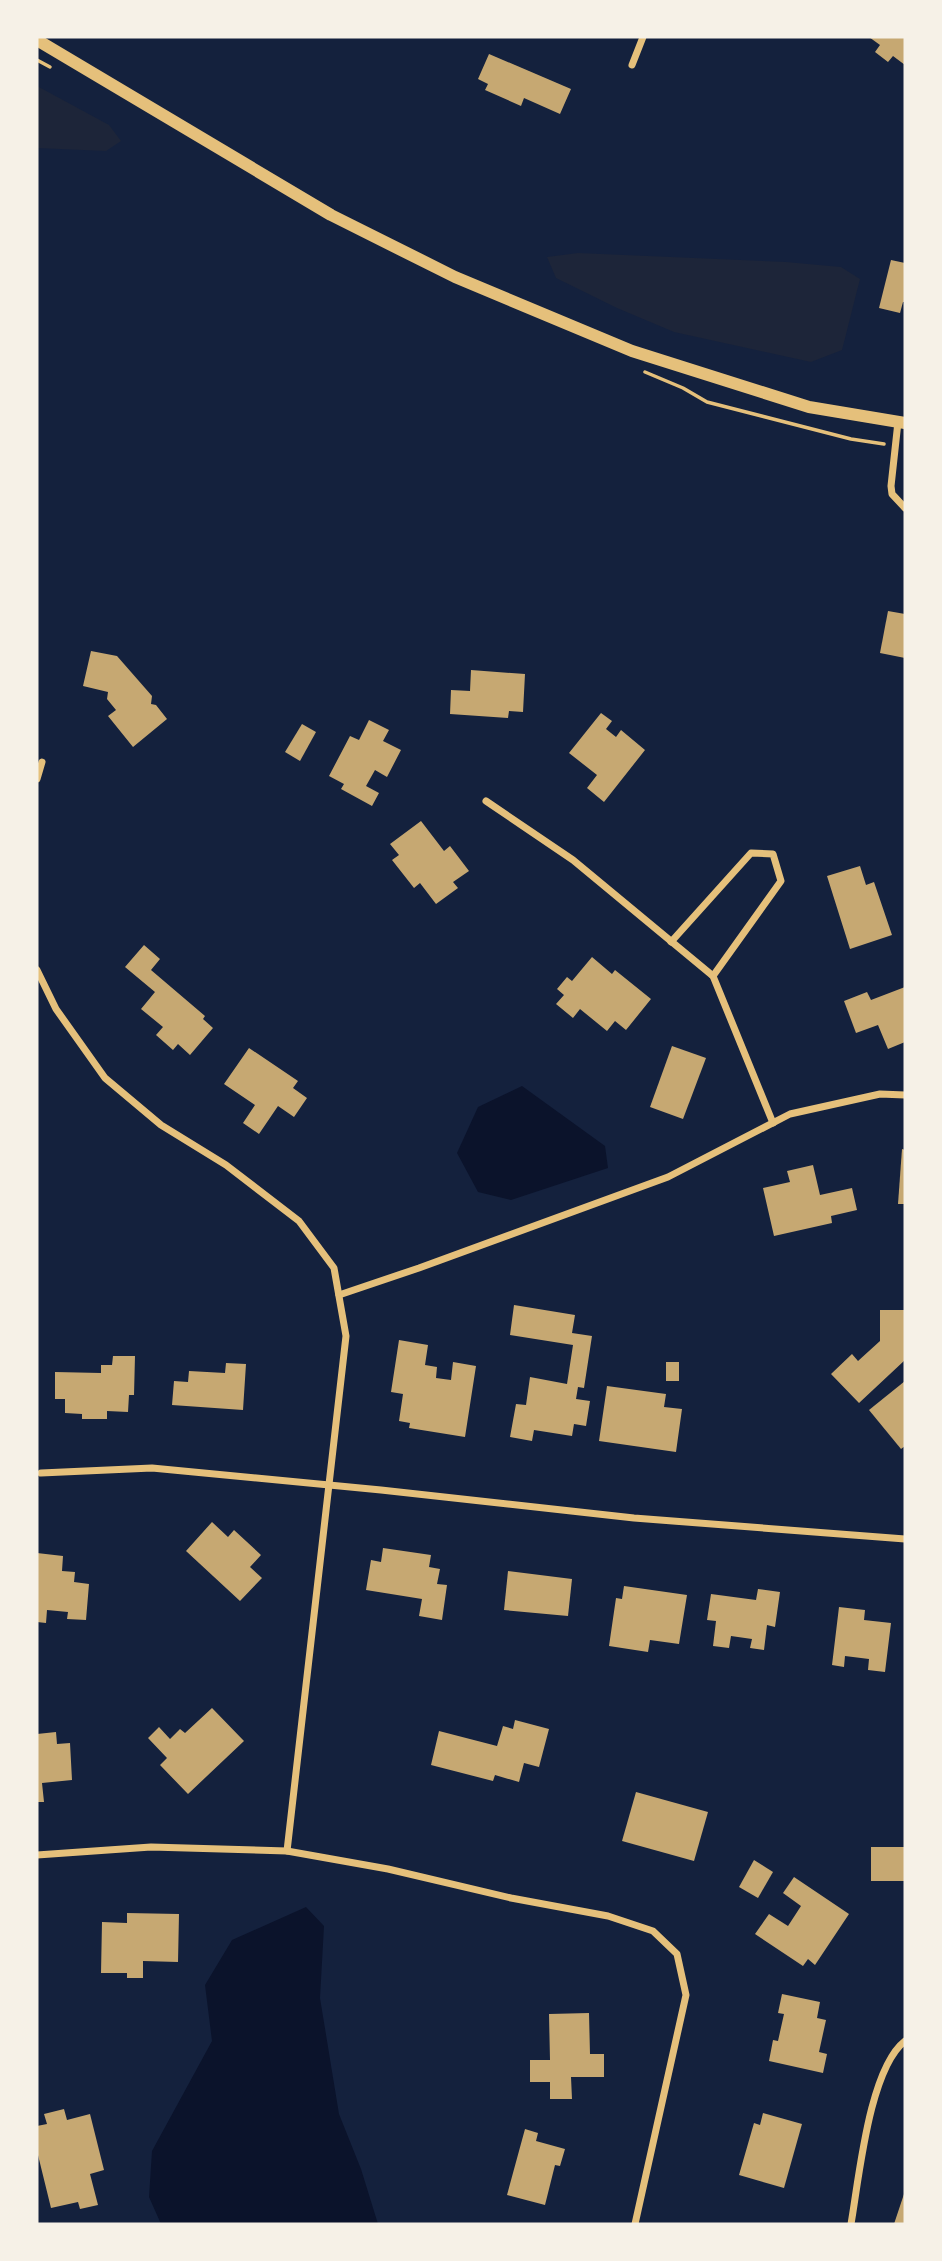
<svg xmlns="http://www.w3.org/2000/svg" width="942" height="2261" font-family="'DejaVu Sans',sans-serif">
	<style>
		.green { fill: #1d2539 }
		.water { fill: #0b132b }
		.building { fill: #c6a872 }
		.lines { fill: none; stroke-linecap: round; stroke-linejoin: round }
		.path { stroke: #e5c07b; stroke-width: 3.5 }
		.minor { stroke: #e5c07b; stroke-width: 7 }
		.tertiary { stroke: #e5c07b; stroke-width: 12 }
	</style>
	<rect width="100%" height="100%" fill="#14213d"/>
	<g class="green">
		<path d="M37,86l72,39 12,16 -15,10 -69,-3z"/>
		<path d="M578,253l208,9 55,5 19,12 -18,71 -31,12 -137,-30 -57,-24 -61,-30 -9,-21z"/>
	</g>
	<g class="water">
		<path d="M522,1086l83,60 3,22 -97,32 -33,-8 -21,-39 21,-46z"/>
		<path d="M306,1907l18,19 -4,72 19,116 22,55 17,55h-217l-12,-27 3,-46 60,-110 -7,-56 27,-45z"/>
	</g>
	<g class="building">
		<path d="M869,37h36v28l-12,-9 -5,6 -13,-10 5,-7z"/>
		<path d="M489,54l82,35 -11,25 -36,-16 -3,8 -36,-16 3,-6 -10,-5z"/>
		<path d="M891,260l14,3v39h-2l-3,11 -21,-5z"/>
		<path d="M888,611l17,3v44l-25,-5z"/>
		<path d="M91,651l26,5 35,40 -1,8 5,1 11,14 -34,28 -25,-31 8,-6 -9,-11 1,-7 -25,-6z"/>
		<path d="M471,670l54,4 -2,38 -14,-1 -1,7 -58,-4 1,-24 19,1z"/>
		<path d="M601,713l11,8 -6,8 10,8 5,-7 24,20 -41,52 -17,-14 10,-13 -28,-22z"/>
		<path d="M369,720l20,10 -6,11 18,9 -14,27 -12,-7 -9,16 13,7 -7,13 -31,-17 3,-5 -15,-8 21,-40 9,4z"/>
		<path d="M302,724l14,8 -16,29 -15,-9z"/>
		<path d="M421,821l23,30 6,-5 19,25 -16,11 5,6 -22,16 -16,-21 -6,5 -22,-28 7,-5 -9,-11z"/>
		<path d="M860,866l6,19 8,-3 18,53 -42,14 -23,-73z"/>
		<path d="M144,945l16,14 -9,11 54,46 -2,3 10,9 -23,27 -12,-11 -5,6 -17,-15 7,-8 -22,-18 14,-17 -30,-25z"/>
		<path d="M592,957l20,17 3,-4 36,29 -25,31 -11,-9 -8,10 -27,-22 -7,9 -17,-14 8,-9 -7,-6 10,-12 5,4z"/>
		<path d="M905,987v55l-17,7 -10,-24 -22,8 -12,-32 23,-9 4,8z"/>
		<path d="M672,1046l34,12 -23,61 -33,-12z"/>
		<path d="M249,1048l49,33 -5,7 14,10 -13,19 -16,-11 -19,28 -16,-11 12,-18 -31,-21z"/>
		<path d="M902,1149l3,1v54h-7z"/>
		<path d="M813,1165l7,30 32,-7 5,22 -26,6 1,7 -58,13 -11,-48 27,-6 -3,-11z"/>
		<path d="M514,1305l61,10 -3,18 20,3 -8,52 -6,-1 -2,12 14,2 -4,25 -12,-2 -2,12 -38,-6 -2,11 -22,-4 6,-33 10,1 4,-28 37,7 6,-39 -63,-10z"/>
		<path d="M880,1310h25v50l-46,43 -28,-29 21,-20 6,7 22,-20z"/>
		<path d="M399,1340l29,5 -3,20 12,2 -1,11 15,2 2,-18 23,4 -11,71 -56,-9 1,-5 -11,-2 4,-27 -12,-2z"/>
		<path d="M113,1356h22l-1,39h-5l-1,17 -21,-1v8h-25v-5l-17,-1v-14h-10v-27l46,1v-8h11z"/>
		<rect x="666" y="1362" width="13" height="19"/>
		<path d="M226,1363l20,1 -3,46 -71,-5 2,-24 14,1 1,-11 36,2z"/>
		<path d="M905,1381v65l-4,3 -32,-39z"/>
		<path d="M607,1386l59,8 -2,13 18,2 -6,43 -77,-11z"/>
		<path d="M212,1522l16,15 6,-7 27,25 -11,12 12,11 -22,23 -54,-50z"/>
		<path d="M383,1548l48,7 -2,12 11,2 -3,15 10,1 -5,35 -23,-4 3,-17 -56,-9 5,-30 10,2z"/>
		<path d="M37,1553l26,3 -1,15 13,1 -1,10 15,2 -3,36 -19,-1 1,-7 -21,-2 -1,13 -9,-1z"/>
		<path d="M508,1571l64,8 -4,37 -64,-6z"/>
		<path d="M624,1586l63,9 -8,49 -29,-4 -2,12 -39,-6 7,-48 6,1z"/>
		<path d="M758,1589l22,3 -5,35 -8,-2 -3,25 -14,-2 2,-9 -21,-3 -2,12 -16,-2 3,-25 -9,-1 4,-26 45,6z"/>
		<path d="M839,1607l26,3 -1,10 27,3 -6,49 -17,-2 1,-11 -24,-3 -1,11 -12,-2z"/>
		<path d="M212,1708l32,33 -56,53 -28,-29 7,-7 -19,-20 11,-11 11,12 10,-10 5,4z"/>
		<path d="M515,1720l34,9 -10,38 -15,-4 -5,19 -24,-7 -2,6 -62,-16 8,-34 58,15 6,-20 10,3z"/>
		<path d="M56,1732l1,12 13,-1 2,37 -30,3 2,19h-7v-68z"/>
		<path d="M636,1792l72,20 -14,49 -72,-20z"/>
		<rect x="871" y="1847" width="34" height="34"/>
		<path d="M754,1860l19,12 -15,26 -19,-11z"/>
		<path d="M794,1877l55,37 -34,51 -7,-6 -5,7 -48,-32 14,-20 19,12 13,-20 -18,-13z"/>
		<path d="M127,1913l52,1 -1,48 -35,-1v17h-16v-5h-26l1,-51 25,1z"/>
		<path d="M782,1994l38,8 -3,16 9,2 -7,32 8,2 -4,19 -54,-12 4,-21 5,1 6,-27 -6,-1z"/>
		<path d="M589,2013l1,41h14v23h-33l1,22h-22v-17h-20v-22h20l-1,-46z"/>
		<path d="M64,2109l3,11 23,-6 14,56 -14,4 8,31 -18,4 -2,-7 -27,6 -14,-57v-25l10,-2 -3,-10z"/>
		<path d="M763,2113l39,11 -18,64 -45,-13 15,-52 6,2z"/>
		<path d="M525,2129l13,4 -2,8 29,8 -5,17 -5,-1 -10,40 -38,-10z"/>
		<path d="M905,2191v33h-11z"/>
	</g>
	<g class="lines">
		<g class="path">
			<path d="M37,60l13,7"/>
			<path d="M645,372l38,16 24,14 144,37 33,5"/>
		</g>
		<g class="minor">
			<path d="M632,65l11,-28"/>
			<path d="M898,422l-7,64 1,8 13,14"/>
			<path d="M37,779l5,-17"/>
			<path d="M486,801l87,59 140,116 60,147"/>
			<path d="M671,942l80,-89 22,1 8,27 -68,95"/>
			<path d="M37,970l19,39 49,69 56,47 65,40 73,56 35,47 12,68 -59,515"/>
			<path d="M339,1295l80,-27 249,-91 122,-63 90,-20 25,1"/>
			<path d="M41,1473l111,-5 229,22 253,28 271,21"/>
			<path d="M37,1855l114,-8 136,4 101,18 123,29 97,18 45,15 24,23 9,41 -51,229"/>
			<path d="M851,2224c8,-45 18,-155 54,-183"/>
		</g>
		<path class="tertiary" d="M37,40l294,175 124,62 177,74 177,56 96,16"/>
	</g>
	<rect width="942" height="2261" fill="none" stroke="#f6f1e7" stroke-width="77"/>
</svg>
